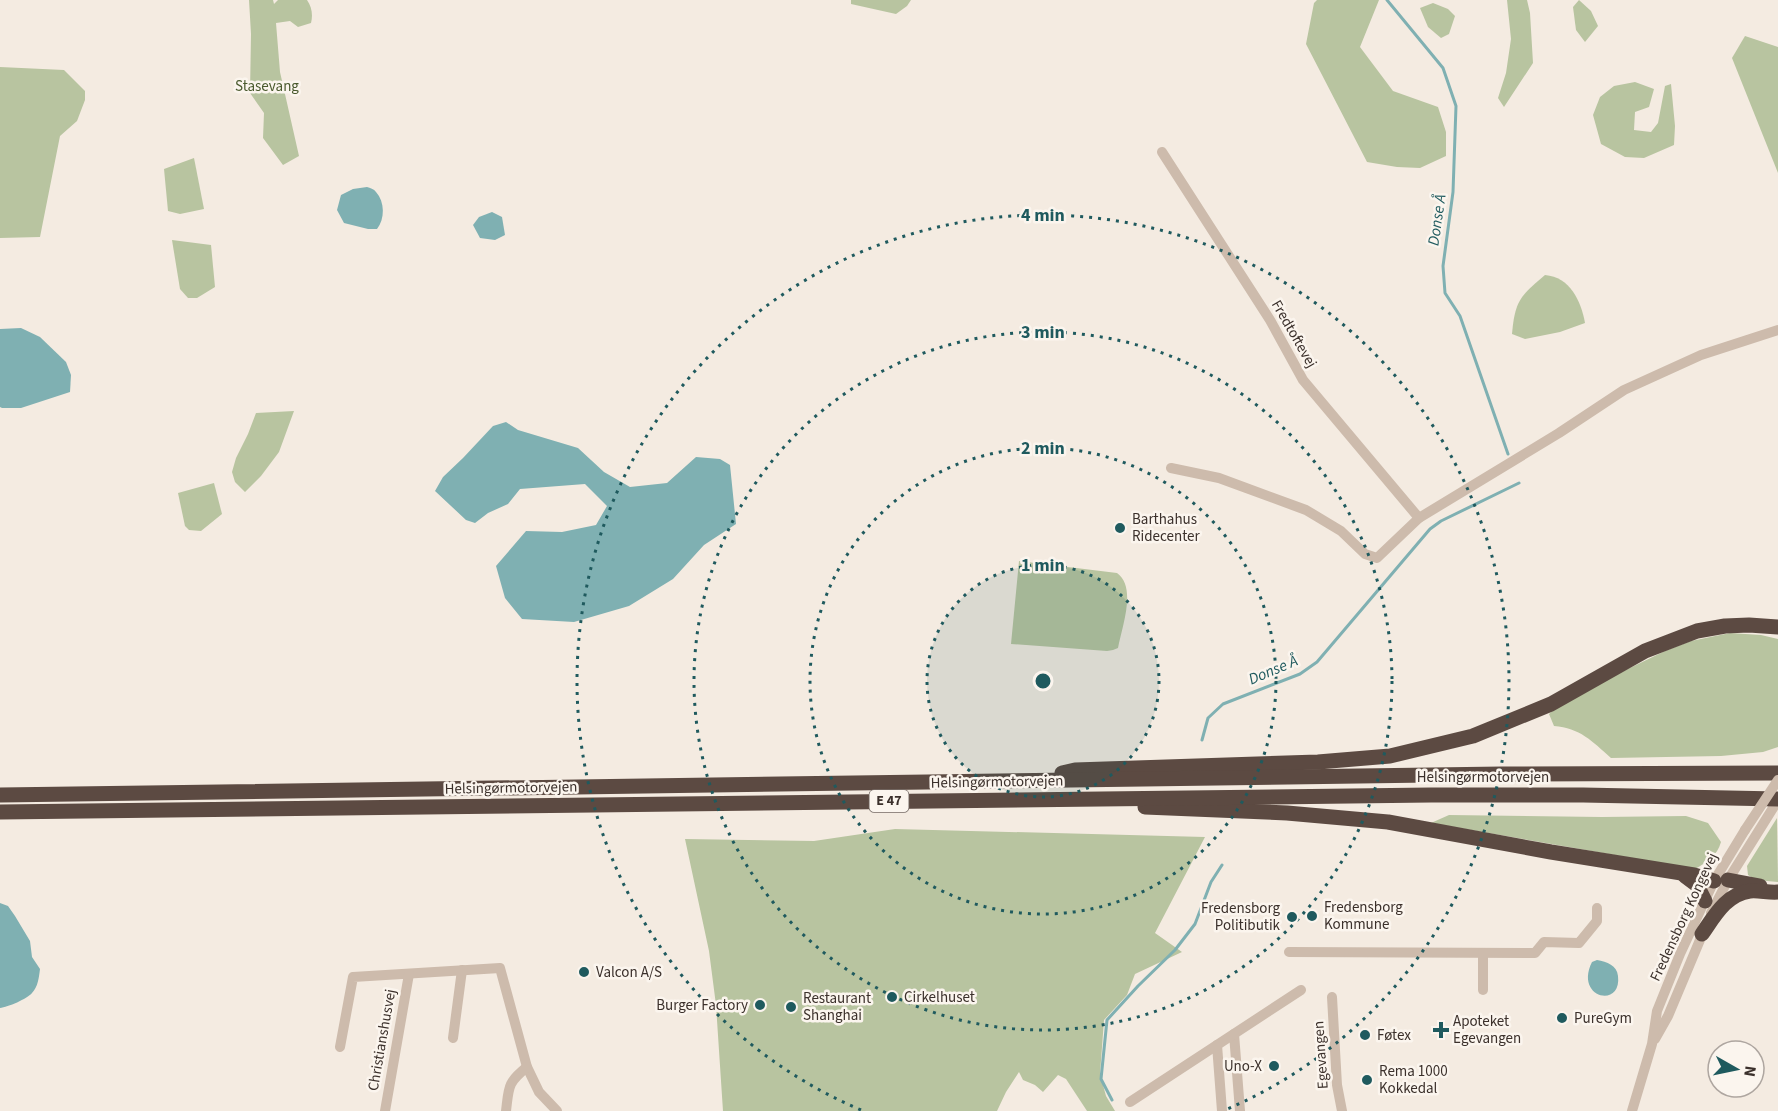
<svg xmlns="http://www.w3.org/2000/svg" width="1778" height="1111" font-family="'Source Sans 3',sans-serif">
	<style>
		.green { fill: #b8c4a0 }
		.water { fill: #7fb0b2 }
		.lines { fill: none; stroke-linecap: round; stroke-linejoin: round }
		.stream { stroke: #7fb0b2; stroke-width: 3 }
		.minor { stroke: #cdbbac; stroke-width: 10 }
		.highway { stroke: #5c4a42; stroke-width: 15 }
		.minor-bridge { stroke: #cdbbac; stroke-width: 10 }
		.ring { fill: none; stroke: #1f5a5e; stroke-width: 3; stroke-dasharray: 3 6 }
		.poi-dot { fill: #1f5a5e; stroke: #fbf5ee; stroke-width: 2 }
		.labels { text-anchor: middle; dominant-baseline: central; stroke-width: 5; stroke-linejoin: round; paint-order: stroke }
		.shield { fill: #fbf5ee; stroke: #756b66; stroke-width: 1.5 }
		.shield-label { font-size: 14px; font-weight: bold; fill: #3b302b }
		.park-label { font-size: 15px; fill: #4a5a2e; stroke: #fbf5ee }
		.street-label { font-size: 15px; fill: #3b302b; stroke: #fbf5ee }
		.poi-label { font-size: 15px; fill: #3b302b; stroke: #fbf5ee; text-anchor: start }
		.water-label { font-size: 16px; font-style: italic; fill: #1f5a5e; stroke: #fbf5ee }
		.centre { fill: #1f5a5e; stroke: #fbf5ee; stroke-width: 3 }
		.ring-label { font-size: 18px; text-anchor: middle; font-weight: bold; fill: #1f5a5e; stroke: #fbf5ee; stroke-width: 5; stroke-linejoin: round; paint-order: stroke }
	</style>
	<rect width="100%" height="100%" fill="#f4ebe1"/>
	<g class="green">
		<path d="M249,0h24l1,4 4,-4h29c5,7 6,15 4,23l-13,4 -8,-6 -14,2 4,49 19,84 -16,9 -20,-27 1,-25 -14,-20 1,-59z"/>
		<path d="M851,0h60l-4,6 -11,8 -45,-10z"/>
		<path d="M1317,0h62l-19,47 33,44 45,16 8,25v24l-26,12 -23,-1 -30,-5 -61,-118 8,-41z"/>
		<path d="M1507,0h20l3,13 3,50 -29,44 -6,-9 8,-25 5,-34z"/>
		<path d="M1579,0l12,11 7,15 -13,16 -9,-12 -3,-23z"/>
		<path d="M1433,3l15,6 7,7 -6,18 -8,4 -13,-11 -8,-19z"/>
		<path d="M1745,36l33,11v126l-46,-115z"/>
		<path d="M0,67l64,3 21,21v9l-8,21 -17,15 -20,101 -40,1z"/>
		<path d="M1635,82l19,7 -5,18 -14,5 -1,18 17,2 7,-9 7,-37 6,-2 4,42 -1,19 -30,13 -19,-1 -24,-13 -8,-29 7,-18 14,-11z"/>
		<path d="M194,158l10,51 -24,5 -12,-3 -4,-42z"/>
		<path d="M172,240l39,5 4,42 -18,11h-9l-8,-9z"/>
		<path d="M1545,275c25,2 36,26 40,48l-25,9 -35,7 -13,-5c3,-33 8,-38 33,-59z"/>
		<path d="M294,411l-15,41 -18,24 -16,16 -10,-10 -3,-10 4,-14 12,-24 8,-21z"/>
		<path d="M214,483l8,31 -21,17 -12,-1 -4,-4 -7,-33z"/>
		<path d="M1019,561l98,12c20,14 5,54 1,75l-5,2 -6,1 -96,-7z"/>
		<path d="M1730,633l31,2 17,4v108l-15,5 -42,4 -110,2c-19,-17 -31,-30 -57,-32l-5,-12 5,-5 49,-28 62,-30 26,-10z"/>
		<path d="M1449,815l153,2 84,-1 22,7 13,19c-4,14 -14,20 -26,27l-264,-46z"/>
		<path d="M1777,818l1,64 -22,-2 -8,-5 -1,-9z"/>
		<path d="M895,829l310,8 -50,96 27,19 -47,22 -8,21 -23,25 -4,54 6,22 9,15h-28l-21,-32 -8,-4 -15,17 -8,-7 -12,-5 -4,-8 -13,20 -9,19h-274l-7,-106 -7,-54 -24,-112 129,2z"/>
	</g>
	<g class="water">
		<path d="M367,187c3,1 7,2 9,5 9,10 9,27 1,37h-9l-24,-6 -7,-13 4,-15 12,-6z"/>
		<path d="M492,212l10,5 3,18 -10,5 -15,-2 -7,-13 6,-8z"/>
		<path d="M21,328l19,9 26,25 5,13 -1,17 -49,16h-19l-2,-1v-78z"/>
		<path d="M506,422l12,8 60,18 26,24 26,15 37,-4 29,-26 24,2 10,6 6,59 -32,21 -31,34 -44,27 -55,16 -52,-3 -17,-21 -9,-32 30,-35 36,1 34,-7 11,-19 -22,-22 -65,5 -12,15 -20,9 -13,10 -9,-3 -31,-29 8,-14 20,-19 30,-32z"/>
		<path d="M0,903l8,3 7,10 15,25 2,16 8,12c-1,8 -2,18 -8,24 -5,6 -24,14 -32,15z"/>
		<path d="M1597,960c10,2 20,5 21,16 4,33 -44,22 -26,-14z"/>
	</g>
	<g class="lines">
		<g class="stream">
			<path d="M1387,0l56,68 13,38 -3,86 -10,74 2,27 15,23 48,138"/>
			<path d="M1202,740l6,-22 15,-14 77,-30 17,-12 113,-133 11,-8 78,-38"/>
			<path d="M1112,1100l-11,-21 6,-59 31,-34 37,-36 20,-26 16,-42 11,-17"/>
		</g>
		<g class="minor">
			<path d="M1162,152l108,168 33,60 116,138"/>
			<path d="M1171,468l48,10 87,32 35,21 24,23 12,4 42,-40 140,-85 65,-43 77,-35 77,-25"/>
			<path d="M1711,913l17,-33 50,-80"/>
			<path d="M1289,952l246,1 9,-11 35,1 18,-22v-13"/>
			<path d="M1483,953v37"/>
			<path d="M1332,997l5,88 5,26"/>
			<path d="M1234,1034l6,77"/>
			<path d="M453,1038l9,-68"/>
			<path d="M1655,1039l13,-23 37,-88"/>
			<path d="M1217,1045l5,66"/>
			<path d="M340,1047l13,-70 147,-9 27,99 12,25 18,19"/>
			<path d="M1130,1102l171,-112"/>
			<path d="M385,1111l24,-137"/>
			<path d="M506,1111c3,-24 1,-28 21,-44"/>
			<path d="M1632,1111l20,-67 5,-33 23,-57 34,-73 31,-51"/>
		</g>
		<g class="highway">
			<path d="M1062,773l13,-3 243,-8 72,-6 83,-20 78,-32 94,-53 52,-20 28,-5 24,-1 29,2"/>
			<path d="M0,795l1502,-21 276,-1"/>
			<path d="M1145,807l142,6 101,9 163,30 143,23 20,6"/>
			<path d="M0,812l1431,-17h152l195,4"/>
			<path d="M1685,876l12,9 8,16"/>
			<path d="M1728,880l32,6"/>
			<path d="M1702,934c12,-17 24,-40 48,-43 9,-1 19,2 28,1"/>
		</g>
		<path class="minor-bridge" d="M1745,830l33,-50"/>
	</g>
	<circle cx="1043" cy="681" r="116" fill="#1f5a5e" fill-opacity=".12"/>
	<g class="ring">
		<circle cx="1043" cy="681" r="116"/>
		<circle cx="1043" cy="681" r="233"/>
		<circle cx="1043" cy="681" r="349"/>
		<path d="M861 1110A466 466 0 1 1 1225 1110"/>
	</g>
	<g class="poi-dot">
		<circle cx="1120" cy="528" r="6"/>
		<circle cx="1312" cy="916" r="6"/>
		<circle cx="1292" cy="917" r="6"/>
		<circle cx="584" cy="972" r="6"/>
		<circle cx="892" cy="997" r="6"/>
		<circle cx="760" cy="1005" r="6"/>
		<circle cx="791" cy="1007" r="6"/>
		<circle cx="1562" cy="1018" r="6"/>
		<path d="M1438 1021h6v6h6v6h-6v6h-6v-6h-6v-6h6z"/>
		<circle cx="1365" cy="1035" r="6"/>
		<circle cx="1274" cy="1066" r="6"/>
		<circle cx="1367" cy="1080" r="6"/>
	</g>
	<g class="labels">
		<rect class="shield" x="869.5" y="790" width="39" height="22" rx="4.5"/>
		<g class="shield-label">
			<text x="889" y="801">E 47</text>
		</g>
		<g class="park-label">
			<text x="267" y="86">Stasevang</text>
		</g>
		<g class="street-label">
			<text transform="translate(1294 334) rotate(60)">Fredtoftevej</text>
			<text x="1483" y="777">Helsingørmotorvejen</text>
			<text transform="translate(997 782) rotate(-1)">Helsingørmotorvejen</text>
			<text transform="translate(511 788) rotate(-1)">Helsingørmotorvejen</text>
			<text transform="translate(1684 917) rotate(-65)">Fredensborg Kongevej</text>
			<text transform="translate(382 1040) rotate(-80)">Christianshusvej</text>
			<text transform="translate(1321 1055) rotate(-94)">Egevangen</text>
		</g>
		<g class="poi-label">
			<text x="1132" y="519">Barthahus<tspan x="1132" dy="17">Ridecenter</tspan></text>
			<text x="1324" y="907">Fredensborg<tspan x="1324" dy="17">Kommune</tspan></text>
			<text x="1280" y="908" text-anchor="end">Fredensborg<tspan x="1280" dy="17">Politibutik</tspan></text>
			<text x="596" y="972">Valcon A/S</text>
			<text x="904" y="997">Cirkelhuset</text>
			<text x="803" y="998">Restaurant<tspan x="803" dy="17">Shanghai</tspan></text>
			<text x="748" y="1005" text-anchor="end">Burger Factory</text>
			<text x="1574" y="1018">PureGym</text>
			<text x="1453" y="1021">Apoteket<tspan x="1453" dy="17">Egevangen</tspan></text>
			<text x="1377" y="1035">Føtex</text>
			<text x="1262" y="1066" text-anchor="end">Uno-X</text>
			<text x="1379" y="1071">Rema 1000<tspan x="1379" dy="17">Kokkedal</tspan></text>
		</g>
		<g class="water-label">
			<text transform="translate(1437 220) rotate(-82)">Donse Å</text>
			<text transform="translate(1273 670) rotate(-23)">Donse Å</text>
		</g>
	</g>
	<circle cx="1043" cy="681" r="9" class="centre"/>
	<g class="ring-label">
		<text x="1043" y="221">4 min</text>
		<text x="1043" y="338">3 min</text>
		<text x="1043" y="454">2 min</text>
		<text x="1043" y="571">1 min</text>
	</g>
	<g transform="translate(1736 1069) rotate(99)"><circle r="28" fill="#fbf5ee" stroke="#aea6a0" stroke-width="1.5"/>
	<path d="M0-4.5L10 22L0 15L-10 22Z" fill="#1f5a5e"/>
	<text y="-9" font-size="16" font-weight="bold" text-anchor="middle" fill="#3b302b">N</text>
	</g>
</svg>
